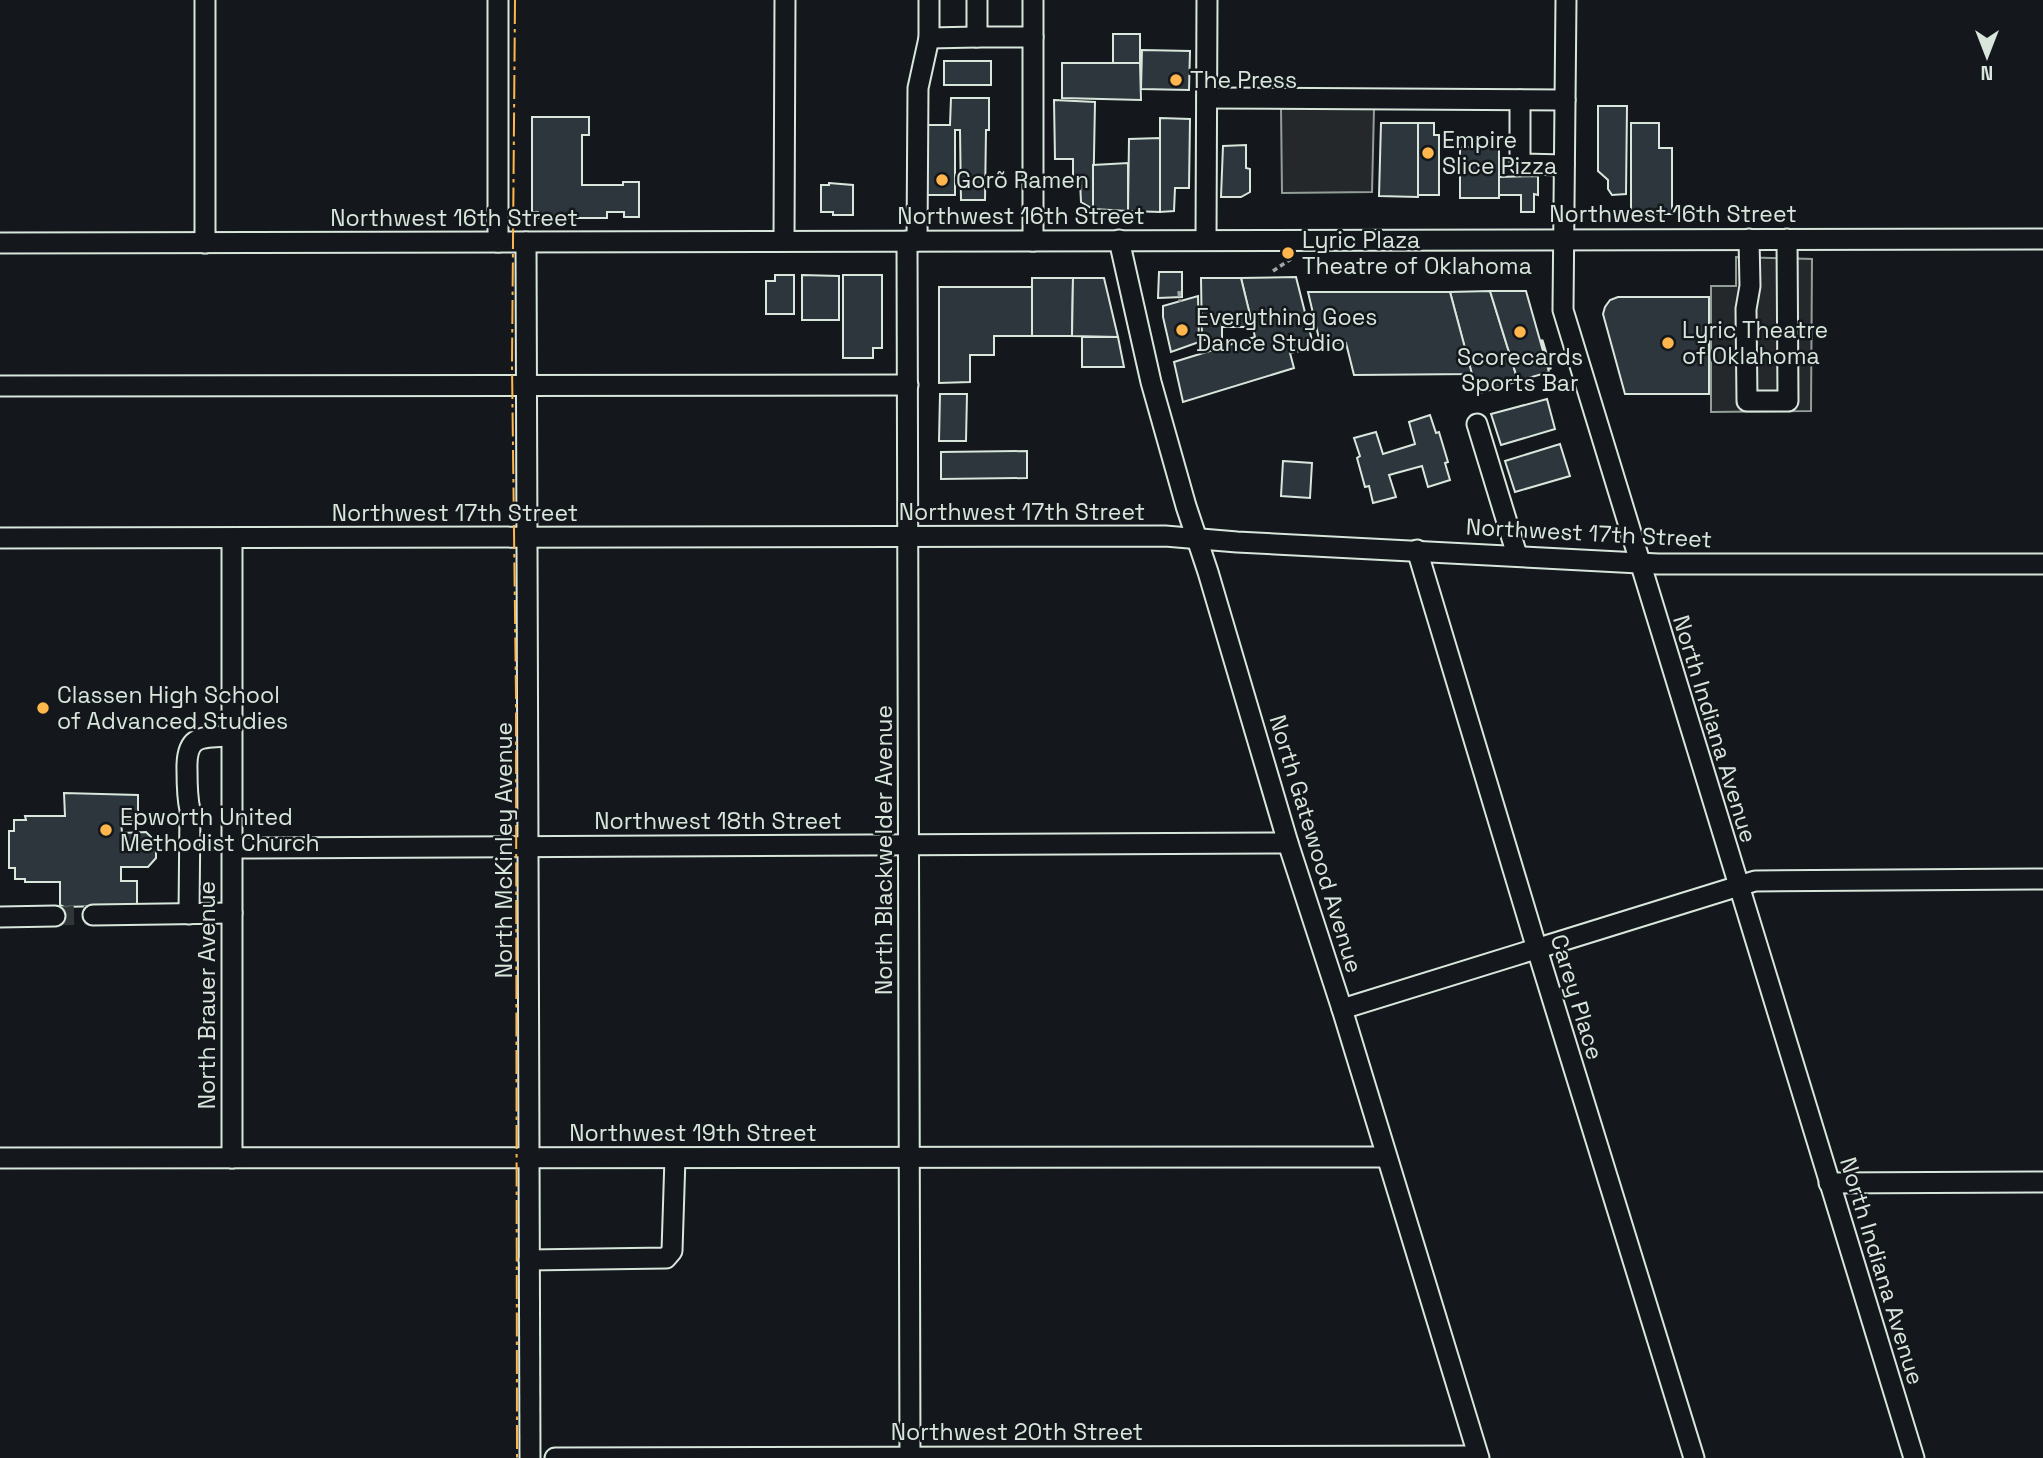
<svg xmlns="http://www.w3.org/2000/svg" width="2043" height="1458" font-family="'Space Grotesk',sans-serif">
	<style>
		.parking { fill: #24282b; stroke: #939e99; stroke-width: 2 }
		.building { fill: #2c363c; stroke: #d8e6dc; stroke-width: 2 }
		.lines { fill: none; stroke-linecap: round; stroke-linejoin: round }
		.minor-tunnel { stroke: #313739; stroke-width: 19; stroke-dasharray: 19 10; stroke-linecap: butt }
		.minor-casing { stroke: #d8e6dc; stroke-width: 23 }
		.path { stroke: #9da8a2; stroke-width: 3.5; stroke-dasharray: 5 3.5; stroke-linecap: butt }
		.minor { stroke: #14181c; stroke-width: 19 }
		.wall { stroke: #d8e6dc; stroke-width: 3.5 }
		.power { stroke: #ffb74d; stroke-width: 2; stroke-dasharray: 24 5 3.5 5; stroke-linecap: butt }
		.poi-dot { fill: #ffb74d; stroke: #14181c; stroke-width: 2.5 }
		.labels { text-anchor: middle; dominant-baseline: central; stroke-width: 5; stroke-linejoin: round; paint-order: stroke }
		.poi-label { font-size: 23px; fill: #d8e6dc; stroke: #14181c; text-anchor: start }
		.street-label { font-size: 23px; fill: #d8e6dc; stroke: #14181c }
	</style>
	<rect width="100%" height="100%" fill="#14181c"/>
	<g class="parking">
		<path d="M1281,108h93l-2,84 -90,1z"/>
		<path d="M1736,257l76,2 -1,152 -100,1v-126h25z"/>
	</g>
	<g class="building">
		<rect x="1113" y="34" width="27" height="29"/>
		<path d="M1142,50l48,1 -1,39 -48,-1z"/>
		<rect x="944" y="61" width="47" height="24"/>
		<path d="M1062,63h78l1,37 -79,-2z"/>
		<path d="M951,98h38v32h-3l-1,70h-24l-1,-70h-5v65h-32l1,-70h26z"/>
		<path d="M1054,100l41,2 -2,107 -12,-7 -1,-21h-7v-22h-18z"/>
		<path d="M1598,106h29l-1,88 -14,1 -4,-6v-9l-10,-9z"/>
		<path d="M532,117h57v18h-7v50h41v-3h16v35h-15v-5h-17v6h-69v-6h-6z"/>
		<path d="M1160,118l30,1 -1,69h-14l-1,23 -14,1z"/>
		<path d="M1381,123h37v74l-39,-1z"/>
		<path d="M1418,123h16v12h5v60h-21z"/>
		<path d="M1631,123h28v25h13v66h-41z"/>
		<path d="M1160,138v74l-32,-1 1,-72z"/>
		<path d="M1246,145v23l4,1v23l-9,5h-20l2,-51z"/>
		<rect x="1460" y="147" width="39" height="51"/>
		<path d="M1128,163v48l-35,-2v-44z"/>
		<path d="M1538,176v19l-4,-1v18h-13v-17h-22v-18z"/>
		<path d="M829,183l24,2v30h-20v-3h-12v-27h8z"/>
		<path d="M1159,272h23v25l-24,1z"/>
		<path d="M775,275h19v39h-28v-33h9z"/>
		<path d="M802,275l37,1v44h-37z"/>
		<path d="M843,275h39v73h-9v10h-30z"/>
		<path d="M1296,277l18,71 -24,5 4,15 -111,34 -9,-40 81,-25 -14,-59z"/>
		<path d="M1032,278h41l-1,58h-40z"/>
		<path d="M1073,278h31l14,59 -46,-1z"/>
		<path d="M1201,278h40l12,49h-31v13h-20z"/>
		<path d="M939,287h93v49h-38v19h-24v27l-31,1z"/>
		<path d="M1490,291l28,90 -41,13 -27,-102z"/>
		<path d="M1490,291h36l23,81 -31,9z"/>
		<path d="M1308,292h142l22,82 -118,1 -8,-32h-26z"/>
		<path d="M1198,296l1,46 -28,10 -8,-35v-11z"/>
		<path d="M1618,297h91v97h-84l-22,-80 2,-7 5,-7z"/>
		<path d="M1082,337h36l6,30h-42z"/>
		<path d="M940,394h27l-1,47h-27z"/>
		<path d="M1547,399l8,30 -54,16 -10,-31z"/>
		<path d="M1430,415l6,18 3,-1 9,30 -3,1 5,17 -22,7 -6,-21 -33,9 7,22 -23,6 -4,-17 -4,1 -8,-29 3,-2 -6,-18 22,-6 7,22 32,-10 -6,-22z"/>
		<path d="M1560,444l10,32 -55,16 -10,-31z"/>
		<path d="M1027,451v27l-86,1v-27z"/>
		<path d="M1283,461l29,2 -2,35 -29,-2z"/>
		<path d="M64,793l74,2v26h-17l1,12 24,-1 10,10v16l-8,9h-27v14h16v24l-73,2 -4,-2v-23h-35v-3h-10v-11h-6v-37h5v-11h12l-1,-4h40z"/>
	</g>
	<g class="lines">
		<path class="minor-tunnel" d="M55,916l38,-1"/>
		<defs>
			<g id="minor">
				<path d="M977,0v37h56"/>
				<path d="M1566,0l-3,310 351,1148"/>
				<path d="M929,38l48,-1"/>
				<path d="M1207,98l358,2"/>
				<path d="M1520,100v64l44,1"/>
				<path d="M1749,239l1,47 -4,23 1,92h41l-1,-162"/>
				<path d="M1119,240l32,142 35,124 22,66 80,271 54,166 137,449"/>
				<path d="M1206,240l1,-240"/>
				<path d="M784,241l1,-241"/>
				<path d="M907,241l3,1217"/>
				<path d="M917,241l1,-153 11,-50v-38"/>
				<path d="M1033,241v-241"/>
				<path d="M498,242v-242"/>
				<path d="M526,242l4,1216"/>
				<path d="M0,243l2043,-4"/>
				<path d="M205,243v-243"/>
				<path d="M0,386l908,-1"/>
				<path d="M1477,424l40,131"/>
				<path d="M0,538l1165,-2 72,6 421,22h385"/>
				<path d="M232,538v620"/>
				<path d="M1417,550l120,399 157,509"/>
				<path d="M232,848l1056,-5"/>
				<path d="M189,914l1,-104c-3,-13 -3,-26 -3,-40 -1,-35 13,-33 44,-34"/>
				<path d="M93,915l139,-2"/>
				<path d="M0,917l55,-1"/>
				<path d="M1342,1009l413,-128 288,-2"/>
				<path d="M0,1158l1386,-1"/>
				<path d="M1829,1183l214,-1"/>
				<path d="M529,1260l137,-2 6,-7 3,-93"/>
				<path d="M555,1458l923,-2"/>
			</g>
		</defs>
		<use href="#minor" class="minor-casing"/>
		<g class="path">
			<path d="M1273,271l18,-12"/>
			<path d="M1179,291l1,11"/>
		</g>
		<use href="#minor" class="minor"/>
		<path class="wall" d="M1542,341l8,27"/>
		<path class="power" d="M515,0l-3,365 4,331 1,762"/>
	</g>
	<g class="poi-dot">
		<circle cx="1176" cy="80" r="7"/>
		<circle cx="1428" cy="153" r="7"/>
		<circle cx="942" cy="180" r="7"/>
		<circle cx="1288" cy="253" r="7"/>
		<circle cx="1182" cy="330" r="7"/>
		<circle cx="1520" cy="332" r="7"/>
		<circle cx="1668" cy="343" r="7"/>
		<circle cx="43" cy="708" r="7"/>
		<circle cx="106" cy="830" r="7"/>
	</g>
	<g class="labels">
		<g class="poi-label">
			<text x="1190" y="80">The Press</text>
			<text x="1442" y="140">Empire<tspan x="1442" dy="26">Slice Pizza</tspan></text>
			<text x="956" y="180">Gorõ Ramen</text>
			<text x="1302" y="240">Lyric Plaza<tspan x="1302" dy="26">Theatre of Oklahoma</tspan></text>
			<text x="1196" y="317">Everything Goes<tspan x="1196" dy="26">Dance Studio</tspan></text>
			<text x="1682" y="330">Lyric Theatre<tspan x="1682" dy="26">of Oklahoma</tspan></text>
			<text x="1520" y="357" text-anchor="middle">Scorecards<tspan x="1520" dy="26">Sports Bar</tspan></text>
			<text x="57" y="695">Classen High School<tspan x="57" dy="26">of Advanced Studies</tspan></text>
			<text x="120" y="817">Epworth United<tspan x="120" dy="26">Methodist Church</tspan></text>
		</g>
		<g class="street-label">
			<text x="1673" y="214">Northwest 16th Street</text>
			<text x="1021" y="216">Northwest 16th Street</text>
			<text x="454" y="218">Northwest 16th Street</text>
			<text x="1022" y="512">Northwest 17th Street</text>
			<text x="455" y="513">Northwest 17th Street</text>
			<text transform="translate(1589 533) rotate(3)">Northwest 17th Street</text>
			<text transform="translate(1715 729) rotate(73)">North Indiana Avenue</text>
			<text x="718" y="821">Northwest 18th Street</text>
			<text transform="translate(1316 844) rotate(73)">North Gatewood Avenue</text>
			<text transform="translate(504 850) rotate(-90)">North McKinley Avenue</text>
			<text transform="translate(884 850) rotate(-90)">North Blackwelder Avenue</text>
			<text transform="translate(207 995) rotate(-90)">North Brauer Avenue</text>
			<text transform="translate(1577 997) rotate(73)">Carey Place</text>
			<text x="693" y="1133">Northwest 19th Street</text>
			<text transform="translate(1882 1271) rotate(73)">North Indiana Avenue</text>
			<text x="1017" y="1432">Northwest 20th Street</text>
		</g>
	</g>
	<g transform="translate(1987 56) rotate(180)" stroke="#14181c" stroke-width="5" paint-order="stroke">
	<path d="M0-5L12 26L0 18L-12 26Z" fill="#d8e6dc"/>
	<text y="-10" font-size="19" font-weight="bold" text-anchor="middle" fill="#d8e6dc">N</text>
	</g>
</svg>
